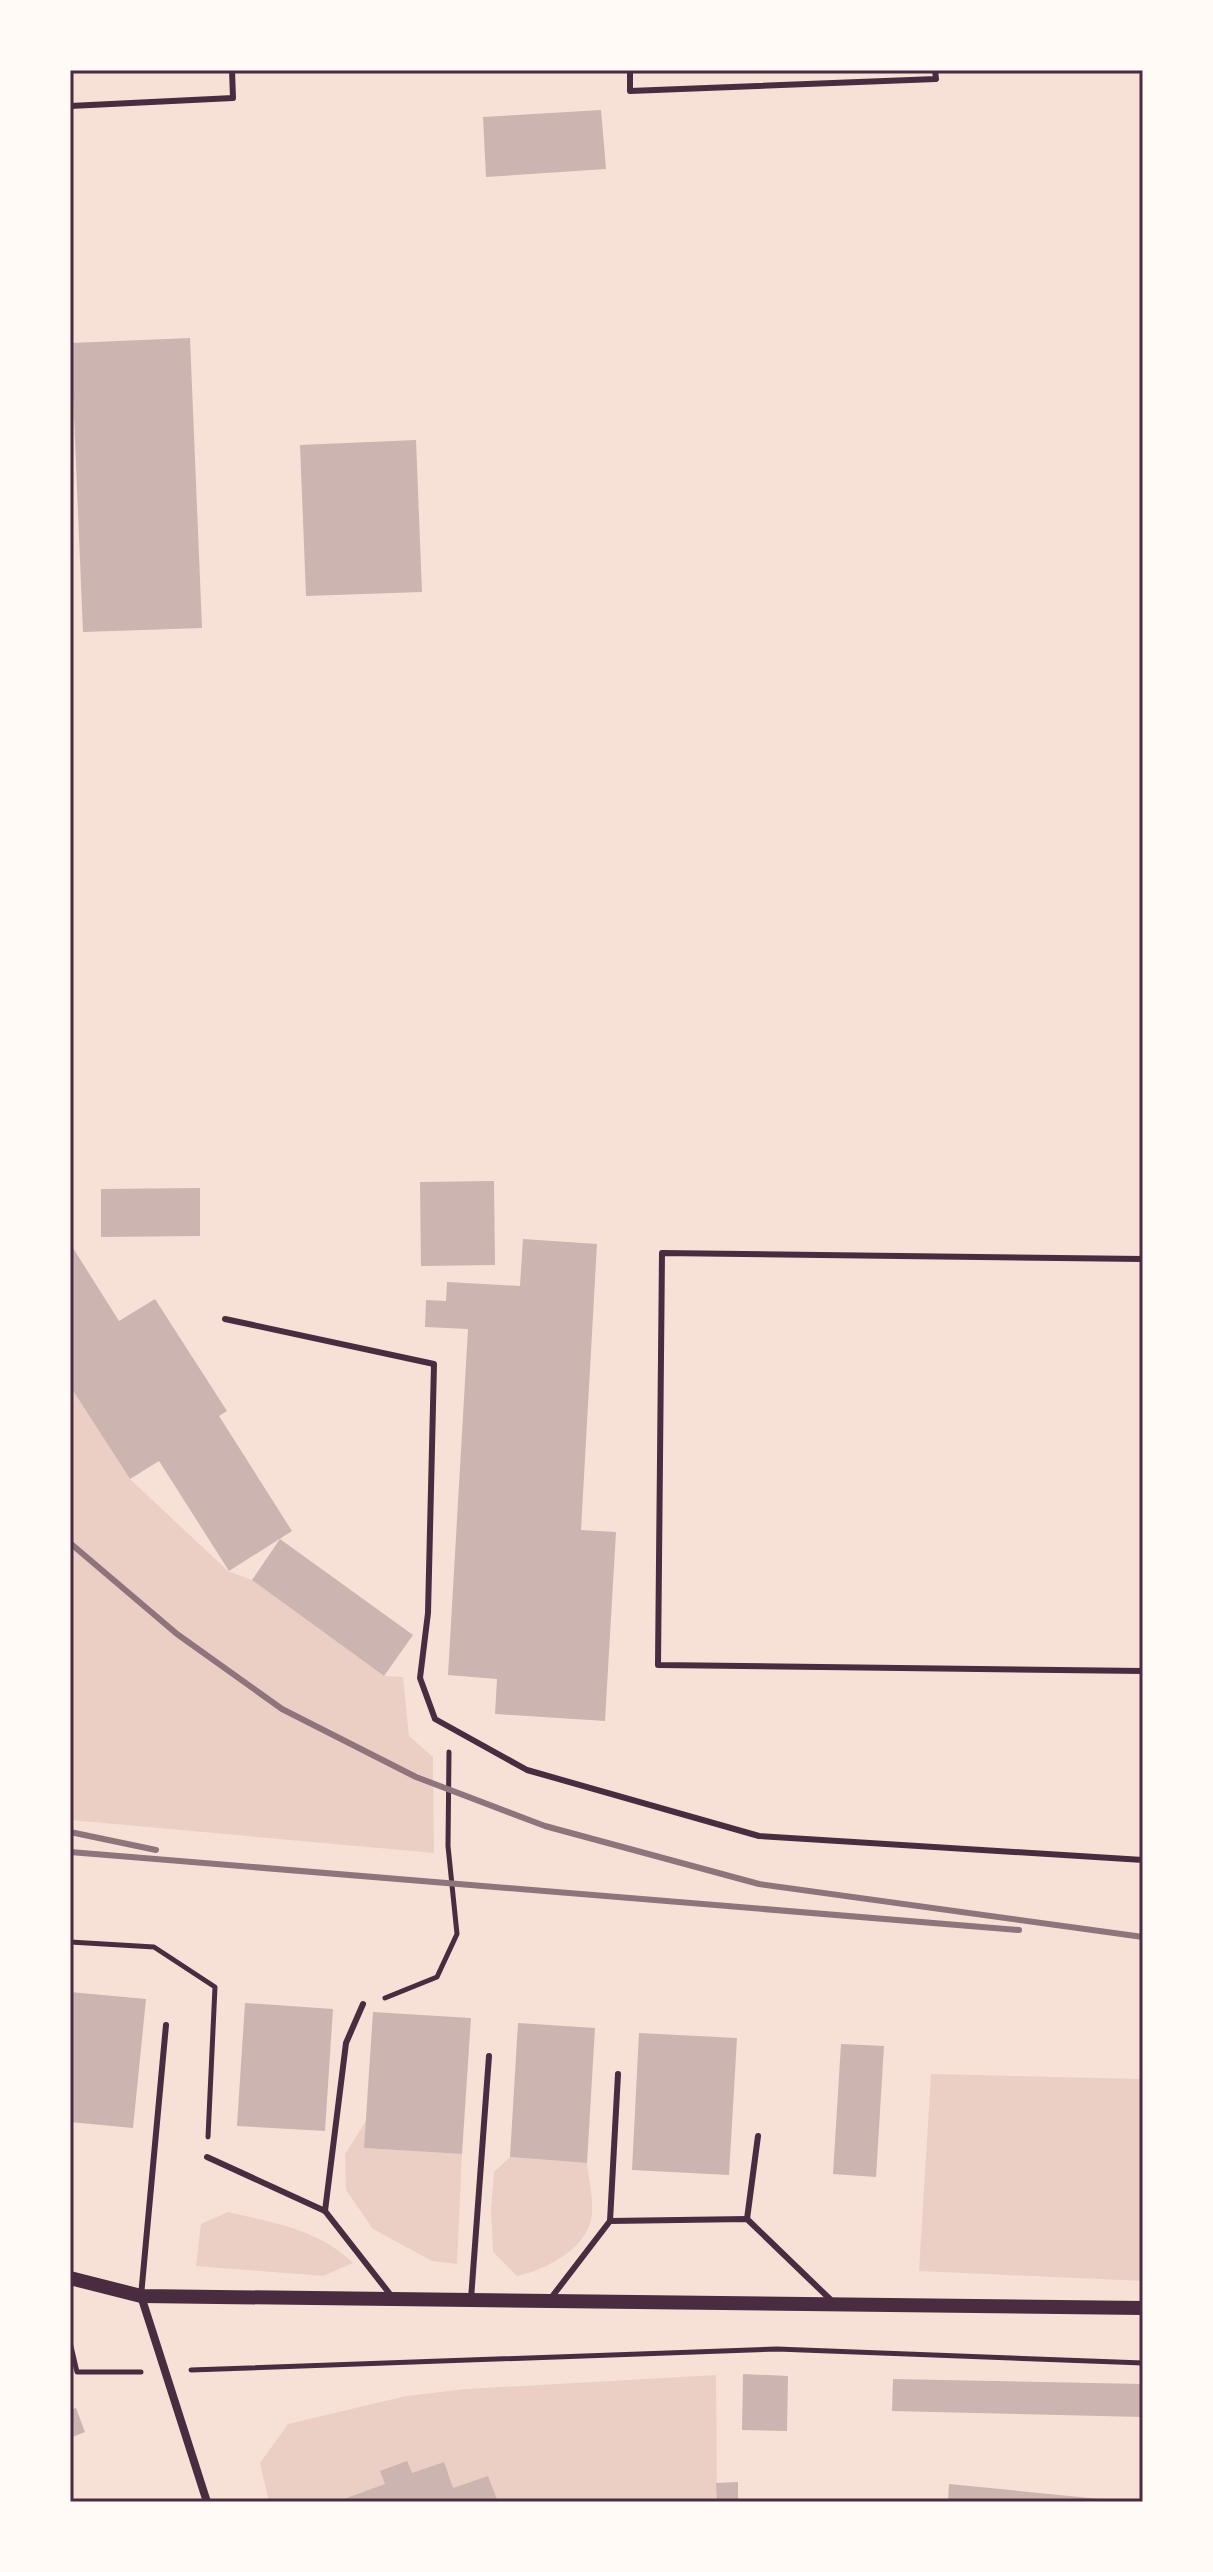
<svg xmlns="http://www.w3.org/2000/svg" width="1213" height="2572" font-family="Rubik,sans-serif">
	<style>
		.green { fill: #ebcfc5 }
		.building { fill: #ccb4b1 }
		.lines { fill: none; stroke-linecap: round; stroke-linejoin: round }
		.path { stroke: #4a2c40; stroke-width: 5 }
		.service { stroke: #4a2c40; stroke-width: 6 }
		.minor { stroke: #4a2c40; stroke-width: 8 }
		.tertiary { stroke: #4a2c40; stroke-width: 14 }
		.rail { stroke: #8f747c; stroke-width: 6 }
		.neatline { fill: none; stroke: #4a2c40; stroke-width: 3 }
	</style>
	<rect width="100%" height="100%" fill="#f7e1d7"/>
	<g class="green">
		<path d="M70,1386l60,93 98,92 24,9 132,96 19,1 6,59 24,21 1,96 -364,-33z"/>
		<path d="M931,2074l212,5v202l-224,-10z"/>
		<path d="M366,2121l-1,27 97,6 -5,110 -25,-3 -59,-32 -27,-39 -1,-36z"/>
		<path d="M510,2157l77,6c2,16 6,33 5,49 -1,36 -47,58 -75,64l-24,-24 -2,-43 3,-37z"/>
		<path d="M228,2212c46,11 90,17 125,51l-30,13 -127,-10 5,-42z"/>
		<path d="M716,2375l1,127h-448l-9,-39 28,-39 118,-28 60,-7z"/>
	</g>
	<g class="building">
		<path d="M601,110l5,59 -120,8 -3,-60z"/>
		<path d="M190,338l12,290 -119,4 -12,-289z"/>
		<path d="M416,440l6,152 -116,4 -6,-151z"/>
		<path d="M494,1181l1,84 -74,1 -1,-84z"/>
		<path d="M200,1188v48l-99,1v-48z"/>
		<path d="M523,1239l74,5 -16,286 35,2 -11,189 -110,-7 2,-35 -49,-4 20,-346 -43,-2 1,-27 20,1 1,-19 73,4z"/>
		<path d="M73,1248l46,73 36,-22 72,112 -8,5 73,115 -63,40 -70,-110 -29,18 -60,-93z"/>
		<path d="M280,1539l133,96 -29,41 -132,-96z"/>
		<path d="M70,1992l76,7 -13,129 -63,-6z"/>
		<path d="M245,2003l88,6 -8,122 -88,-5z"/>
		<path d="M373,2012l98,6 -9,136 -98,-6z"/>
		<path d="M518,2023l77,5 -8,135 -77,-6z"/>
		<path d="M639,2033l98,5 -8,137 -97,-5z"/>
		<path d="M841,2044l43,2 -8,131 -43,-3z"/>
		<path d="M743,2374l45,2 -1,55 -45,-1z"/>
		<path d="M893,2379l250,5v33l-251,-6z"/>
		<path d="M76,2408l9,24 -15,6v-28z"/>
		<path d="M407,2461l5,12 32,-11 9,26 35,-12 10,26h-162l49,-18 -5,-13z"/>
		<path d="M738,2482v20h-21l-1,-19z"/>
		<path d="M949,2484l161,16v2h-162z"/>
	</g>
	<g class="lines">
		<g class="path">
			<path d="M70,1942l84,5 61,40 -7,150"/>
			<path d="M385,1998l52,-21 20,-43 -9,-88 1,-94"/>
			<path d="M70,2342l7,30h64"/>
			<path d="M191,2370l586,-21 366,14"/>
		</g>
		<g class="service">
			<path d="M630,70v21l306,-12 -1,-9"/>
			<path d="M70,106l163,-8 -1,-28"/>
			<path d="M1143,1259l-481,-6 -4,412 485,6"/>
			<path d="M225,1319l209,45 -6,249 -8,65 15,41 92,51 232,66 384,24"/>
			<path d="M207,2157l118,54 68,87"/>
			<path d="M325,2211l21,-168 17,-39"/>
			<path d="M747,2219l11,-83"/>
			<path d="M610,2221l8,-147"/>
			<path d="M141,2296l25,-271"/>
			<path d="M551,2298l59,-77 137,-2 86,83"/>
			<path d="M471,2299l18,-243"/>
		</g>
		<path class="minor" d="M141,2296l66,206"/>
		<path class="tertiary" d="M70,2278l71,18 1002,12"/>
		<g class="rail">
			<path d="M70,1543l107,91 105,75 134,68 129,49 214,58 384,53"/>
			<path d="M70,1832l86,18"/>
			<path d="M70,1852l949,78"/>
		</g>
	</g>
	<rect width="1213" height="2572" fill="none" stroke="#fffaf5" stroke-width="144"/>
	<rect x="72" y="72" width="1069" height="2428" class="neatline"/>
</svg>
